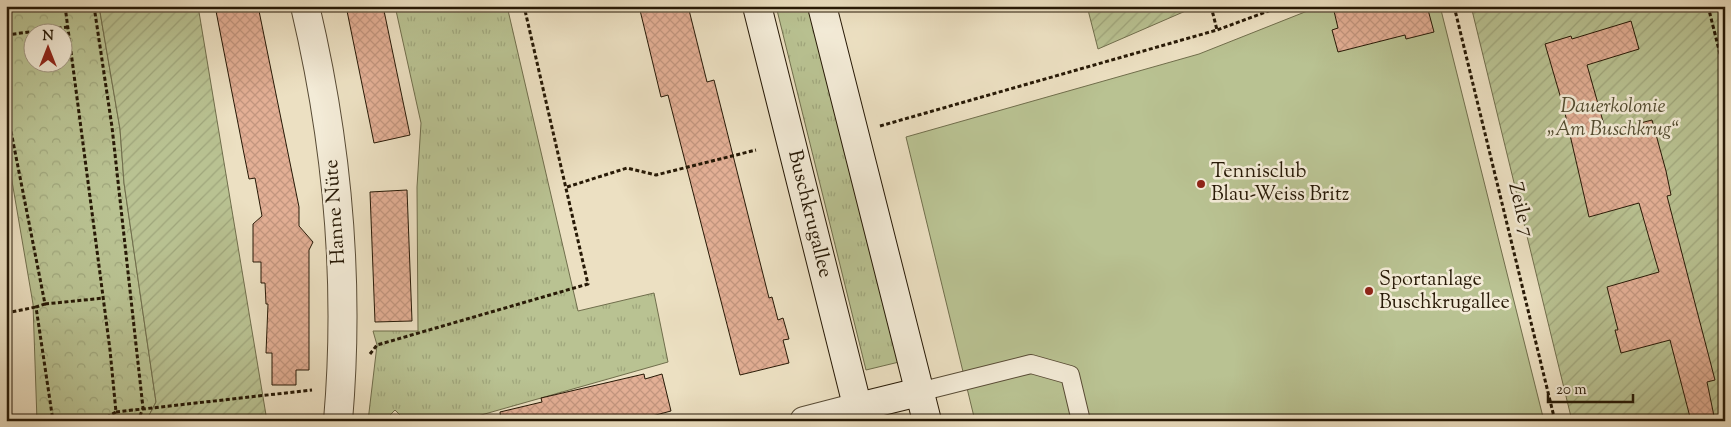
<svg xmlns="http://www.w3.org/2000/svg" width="1731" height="427" font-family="'Sorts Mill Goudy',serif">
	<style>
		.grass { fill: url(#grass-tufts); stroke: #706e4c }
		.park { fill: url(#park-crowns); stroke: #706e4c; fill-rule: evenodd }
		.garden { fill: url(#garden-furrows); stroke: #706e4c }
		.pitch { fill: #b9c292; stroke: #706e4c }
		.building { fill: url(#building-cross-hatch); stroke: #271906 }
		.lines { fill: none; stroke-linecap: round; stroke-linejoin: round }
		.lane-casing { stroke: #584b35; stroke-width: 20 }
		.street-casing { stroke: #584b35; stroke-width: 30 }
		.secondary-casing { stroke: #271906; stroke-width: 30 }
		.path { stroke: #271906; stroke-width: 3; stroke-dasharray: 4 2.5; stroke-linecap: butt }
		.lane { stroke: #f3ebd7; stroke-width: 18 }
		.street { stroke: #f3ebd7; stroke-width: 28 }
		.secondary { stroke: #f3ebd7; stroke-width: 28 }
		.poi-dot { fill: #8f2418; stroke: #f3ebd7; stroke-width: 2 }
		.labels { text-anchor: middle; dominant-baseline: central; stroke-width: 5; stroke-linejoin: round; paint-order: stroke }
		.park-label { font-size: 20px; font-style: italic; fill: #534c30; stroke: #f3ebd7 }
		.poi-label { font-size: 20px; fill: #271906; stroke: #f3ebd7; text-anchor: start }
		.street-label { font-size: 20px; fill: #271906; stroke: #f3ebd7 }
	</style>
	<defs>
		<pattern id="grass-tufts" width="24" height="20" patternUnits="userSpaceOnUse" patternTransform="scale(1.25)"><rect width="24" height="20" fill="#b9c292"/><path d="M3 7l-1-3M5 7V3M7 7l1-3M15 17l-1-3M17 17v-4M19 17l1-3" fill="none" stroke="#9fa67c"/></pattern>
		<pattern id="park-crowns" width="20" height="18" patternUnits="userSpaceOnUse" patternTransform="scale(1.25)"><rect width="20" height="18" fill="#b9c292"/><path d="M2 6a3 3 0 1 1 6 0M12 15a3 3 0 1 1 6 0" fill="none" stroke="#9fa67c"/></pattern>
		<pattern id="garden-furrows" width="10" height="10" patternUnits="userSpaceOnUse" patternTransform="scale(1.25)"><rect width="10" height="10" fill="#b9c292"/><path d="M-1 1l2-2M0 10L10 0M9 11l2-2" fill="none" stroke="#9fa67c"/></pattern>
		<pattern id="building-cross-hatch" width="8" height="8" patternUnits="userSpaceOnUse" patternTransform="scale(1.25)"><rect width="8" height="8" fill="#e3af95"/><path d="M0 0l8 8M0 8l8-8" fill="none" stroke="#c3967f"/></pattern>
	</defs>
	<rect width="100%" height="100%" fill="#ece0c2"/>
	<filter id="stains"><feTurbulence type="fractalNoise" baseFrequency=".004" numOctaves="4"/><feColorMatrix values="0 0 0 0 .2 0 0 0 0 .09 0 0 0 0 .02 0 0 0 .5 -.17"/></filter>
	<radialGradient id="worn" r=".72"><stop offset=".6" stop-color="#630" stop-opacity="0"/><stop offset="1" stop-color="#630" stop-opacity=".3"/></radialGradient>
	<g class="grass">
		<path d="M395,6h112l71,305 76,-18 14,69 -208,59h-54l-11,-11 -11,11h-16l9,-76 -4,-14h45l-1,-144 4,-64z"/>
		<path d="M776,6h35l88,356 -33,8z"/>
	</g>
	<path class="park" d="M6,6h93l21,123 4,54 32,219 -10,19h-109l-4,-117 -27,-158zM32,32h30v30h-30z"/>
	<g class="garden">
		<path d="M99,6h99l69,415h-121l10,-19 -32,-219 -4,-54z"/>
		<path d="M1087,6h110l-99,43z"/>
		<path d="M1471,6h254v415h-153z"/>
	</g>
	<path class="pitch" d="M1320,6h120l104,415h-569l-69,-284 293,-83z"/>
	<g class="building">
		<path d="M215,6h43l41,201v19l14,16 -4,8v120h-13v15h-24v-32h-6l2,-49h-2l-1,-21h-4v-21h-8v-38l9,-8 -7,-38 -6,1 -5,-25z"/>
		<path d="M346,6h37l27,129 -36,8z"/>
		<path d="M639,6h49l19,76 7,-2 55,218 3,-1 6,23 5,-2 6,21 -6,1 6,23 -49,12 -72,-280 -7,2z"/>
		<path d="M1354,6h73l7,26 -28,7 -1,-4 -67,17 -6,-22 6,-2 -4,-17z"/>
		<path d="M1631,21l8,28 -52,16 19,67 46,-12 14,51 5,24 -4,1 48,184 -8,2 8,39h-24l-21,-81 -49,13 -6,-23h3l-11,-43 52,-15 -20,-69 -50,14 -25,-108 -19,-65 26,-8 1,3z"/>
		<path d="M407,190l5,131 -37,1 -5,-130z"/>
		<path d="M644,374l1,5 17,-5 9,37 -38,10h-132l-1,-9 42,-10 -1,-4z"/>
	</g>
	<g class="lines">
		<defs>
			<path id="lane" d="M919,392l112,-28 39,11 11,46"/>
			<g id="street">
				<path d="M305,6c32,135 45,277 33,415"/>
				<path d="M804,421l54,-14"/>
			</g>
			<g id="secondary">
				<path d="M757,6l104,415"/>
				<path d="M822,6l105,415"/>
				<path d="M858,407l61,-15"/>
			</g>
		</defs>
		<use href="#lane" class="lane-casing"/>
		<use href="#street" class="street-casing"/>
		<use href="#secondary" class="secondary-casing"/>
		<g class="path">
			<path d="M65,6l45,344 6,62 -16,9"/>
			<path d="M94,6l18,121 31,281 -5,13"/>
			<path d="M1211,6l6,24"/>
			<path d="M1454,6l101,415"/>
			<path d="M1708,6l17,68"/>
			<path d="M6,35l62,-8"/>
			<path d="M6,106l39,198 -9,3 17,114"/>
			<path d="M880,126l337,-96 65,-24"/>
			<path d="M567,187l60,-19 29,7 100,-25"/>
			<path d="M45,304l59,-6"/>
			<path d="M6,313l30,-6"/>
			<path d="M370,354l7,-9 211,-61 -64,-278"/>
			<path d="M116,412l196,-22"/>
		</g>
		<use href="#lane" class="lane"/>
		<use href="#street" class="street"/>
		<use href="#secondary" class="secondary"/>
	</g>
	<g class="poi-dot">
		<circle cx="1201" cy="184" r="5"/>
		<circle cx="1369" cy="291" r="5"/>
	</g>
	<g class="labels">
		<g class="park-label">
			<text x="1613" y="107">Dauerkolonie<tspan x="1613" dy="23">„Am Buschkrug“</tspan></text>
		</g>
		<g class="poi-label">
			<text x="1211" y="172">Tennisclub<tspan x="1211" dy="23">Blau-Weiss Britz</tspan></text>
			<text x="1379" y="280">Sportanlage<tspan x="1379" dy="23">Buschkrugallee</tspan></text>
		</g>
		<g class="street-label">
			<text transform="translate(1520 210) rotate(76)">Zeile 7</text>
			<text transform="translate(336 212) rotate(-94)">Hanne Nüte</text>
			<text transform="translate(809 214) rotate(76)">Buschkrugallee</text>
		</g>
	</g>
	<rect width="1731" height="427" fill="none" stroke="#ece0c2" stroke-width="25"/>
	<rect x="8" y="8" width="1716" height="412" fill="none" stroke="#271906" stroke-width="2.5"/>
	<rect x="12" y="12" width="1706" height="402" fill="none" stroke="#271906"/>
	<g transform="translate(48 48)"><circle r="24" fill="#f3ebd7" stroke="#a19783"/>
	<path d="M0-4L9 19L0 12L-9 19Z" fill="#8f2418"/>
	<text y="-8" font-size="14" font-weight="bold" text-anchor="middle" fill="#271906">N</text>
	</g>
	<path d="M1548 394v8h85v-8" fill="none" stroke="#271906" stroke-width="2.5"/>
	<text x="1556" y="394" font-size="15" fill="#271906" stroke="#f3ebd7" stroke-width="4" paint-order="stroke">20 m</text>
	<rect width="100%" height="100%" filter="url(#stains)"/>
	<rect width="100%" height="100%" fill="url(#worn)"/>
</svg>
